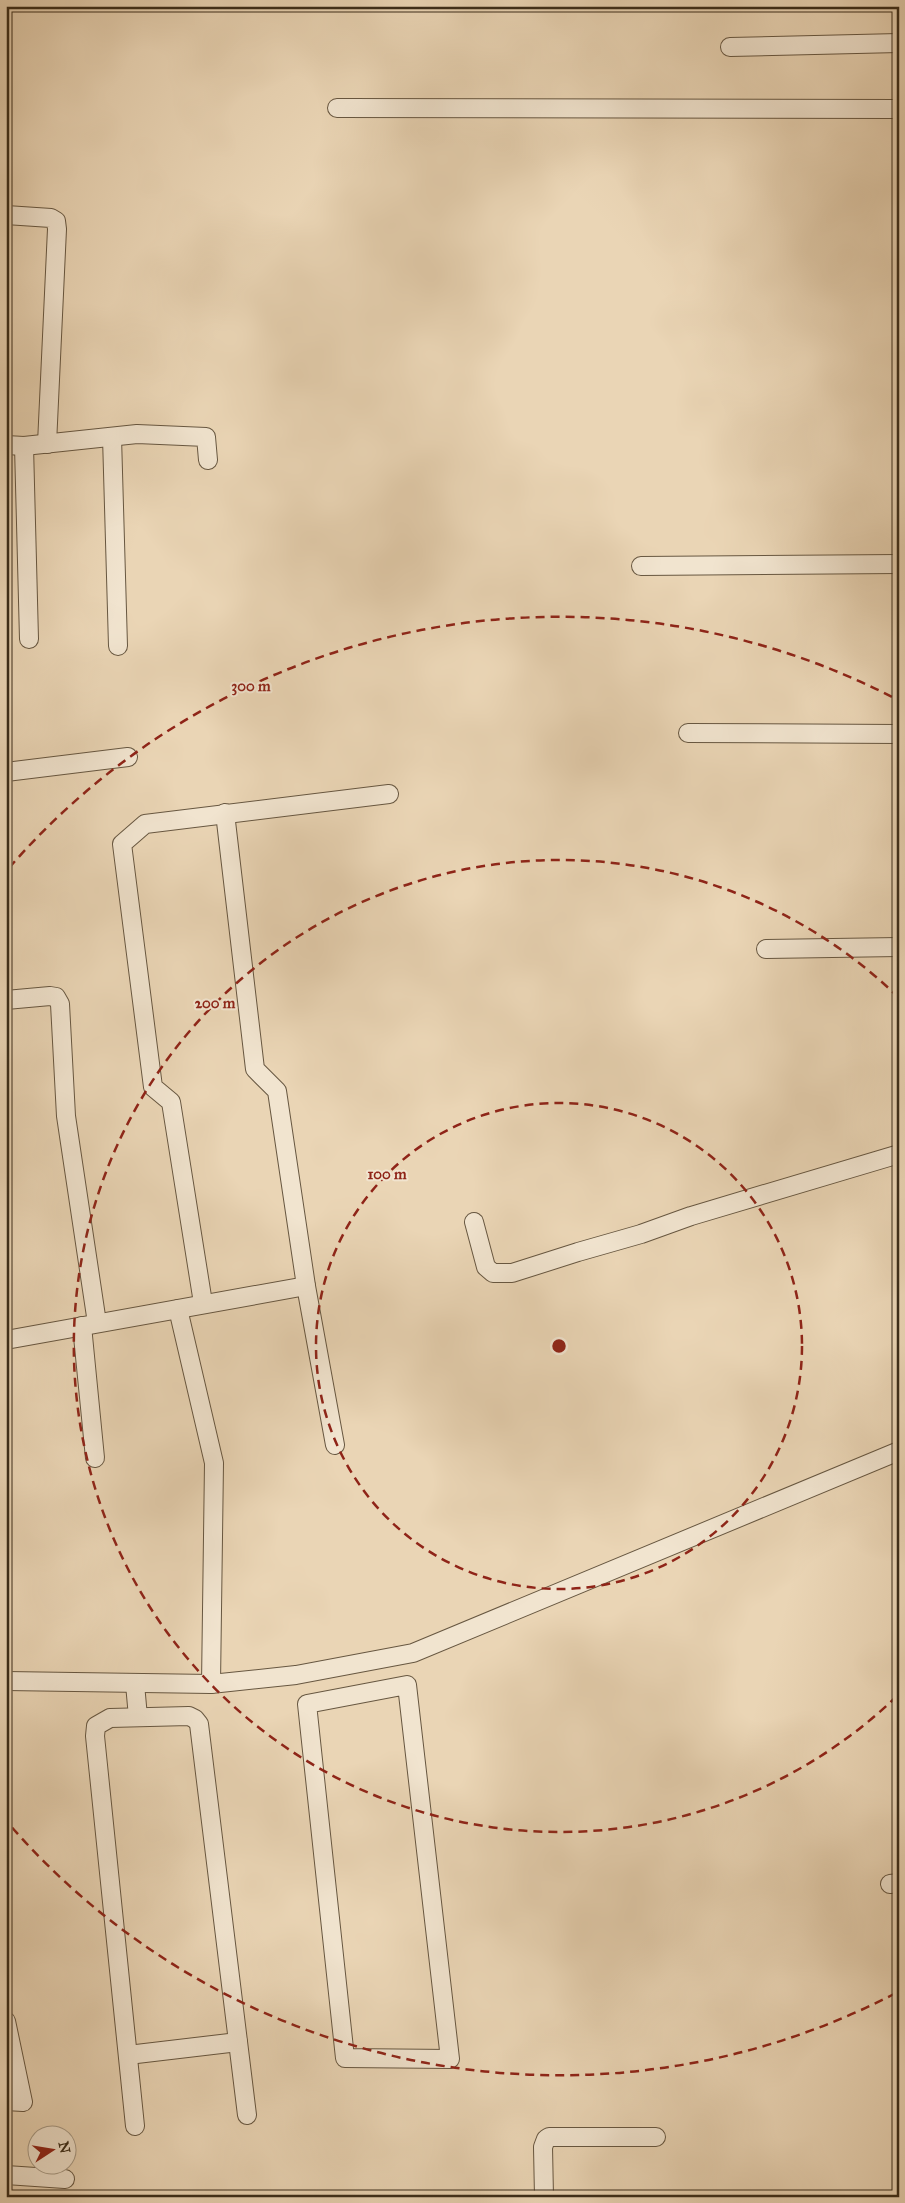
<svg xmlns="http://www.w3.org/2000/svg" width="905" height="2203" font-family="'IM FELL Great Primer',serif">
	<style>
		.lines { fill: none; stroke-linecap: round; stroke-linejoin: round }
		.minor-casing { stroke: #675741; stroke-width: 20 }
		.minor { stroke: #f1e4cf; stroke-width: 18 }
		.ring { fill: none; stroke: #8f2418; stroke-width: 2.5; stroke-dasharray: 9 6 }
		.centre { fill: #8f2418; stroke: #f1e4cf; stroke-width: 2.5 }
		.ring-label { font-size: 15px; text-anchor: middle; font-weight: bold; fill: #8f2418; stroke: #f1e4cf; stroke-width: 4; stroke-linejoin: round; paint-order: stroke }
	</style>
	<rect width="100%" height="100%" fill="#ead5b5"/>
	<filter id="stains"><feTurbulence type="fractalNoise" baseFrequency=".004" numOctaves="4"/><feColorMatrix values="0 0 0 0 .2 0 0 0 0 .09 0 0 0 0 .02 0 0 0 .5 -.17"/></filter>
	<radialGradient id="worn" r=".72"><stop offset=".6" stop-color="#630" stop-opacity="0"/><stop offset="1" stop-color="#630" stop-opacity=".3"/></radialGradient>
	<g class="lines">
		<defs>
			<g id="minor">
				<path d="M730,47l169,-4"/>
				<path d="M337,108l562,1"/>
				<path d="M6,215l45,3 5,3 1,8 -10,215"/>
				<path d="M112,437l6,209"/>
				<path d="M6,445l18,1 113,-12 69,3 2,23"/>
				<path d="M24,446l5,193"/>
				<path d="M641,566l258,-2"/>
				<path d="M688,733l211,1"/>
				<path d="M6,772l122,-15"/>
				<path d="M225,813l30,256 22,22 29,195 29,159"/>
				<path d="M766,949l133,-2"/>
				<path d="M6,1000l44,-4 6,1 4,7 6,112 31,207"/>
				<path d="M474,1222l12,45 7,6h19l66,-21 63,-18 50,-18 208,-62"/>
				<path d="M203,1303l-32,-201 -18,-15 -31,-243 23,-20 244,-30"/>
				<path d="M178,1309l36,154 -3,221"/>
				<path d="M82,1326l13,132"/>
				<path d="M6,1340l300,-54"/>
				<path d="M6,1681l205,3 85,-9 117,-22 486,-202"/>
				<path d="M135,1684l3,33"/>
				<path d="M407,1685l43,374 -105,-1 -38,-354z"/>
				<path d="M890,1884l9,-1"/>
				<path d="M6,2021l17,81 -17,-1"/>
				<path d="M128,2055l110,-13"/>
				<path d="M135,2126l-40,-390 1,-10 14,-8 79,-2 6,3 4,5 48,391"/>
				<path d="M6,2175l59,4"/>
				<path d="M544,2197l-1,-50 3,-8 3,-2h107"/>
			</g>
		</defs>
		<use href="#minor" class="minor-casing"/>
		<use href="#minor" class="minor"/>
	</g>
	<g class="ring">
		<circle cx="559" cy="1346" r="243"/>
		<path d="M897 1696A486 486 0 1 1 897 996"/>
		<path d="M896 1993A729 729 0 0 1 9 1824M9 868A729 729 0 0 1 896 699"/>
	</g>
	<circle cx="559" cy="1346" r="8" class="centre"/>
	<g class="ring-label">
		<text x="251" y="691">300 m</text>
		<text x="215" y="1008">200 m</text>
		<text x="387" y="1179">100 m</text>
	</g>
	<rect width="905" height="2203" fill="none" stroke="#ead5b5" stroke-width="25"/>
	<rect x="8" y="8" width="890" height="2188" fill="none" stroke="#3b2d1a" stroke-width="2.5"/>
	<rect x="12" y="12" width="880" height="2178" fill="none" stroke="#3b2d1a"/>
	<g transform="translate(52 2150) rotate(78)"><circle r="24" fill="#f1e4cf" stroke="#a89b87"/>
	<path d="M0-4L9 19L0 12L-9 19Z" fill="#8f2418"/>
	<text y="-8" font-size="14" font-weight="bold" text-anchor="middle" fill="#3b2d1a">N</text>
	</g>
	<rect width="100%" height="100%" filter="url(#stains)"/>
	<rect width="100%" height="100%" fill="url(#worn)"/>
</svg>
